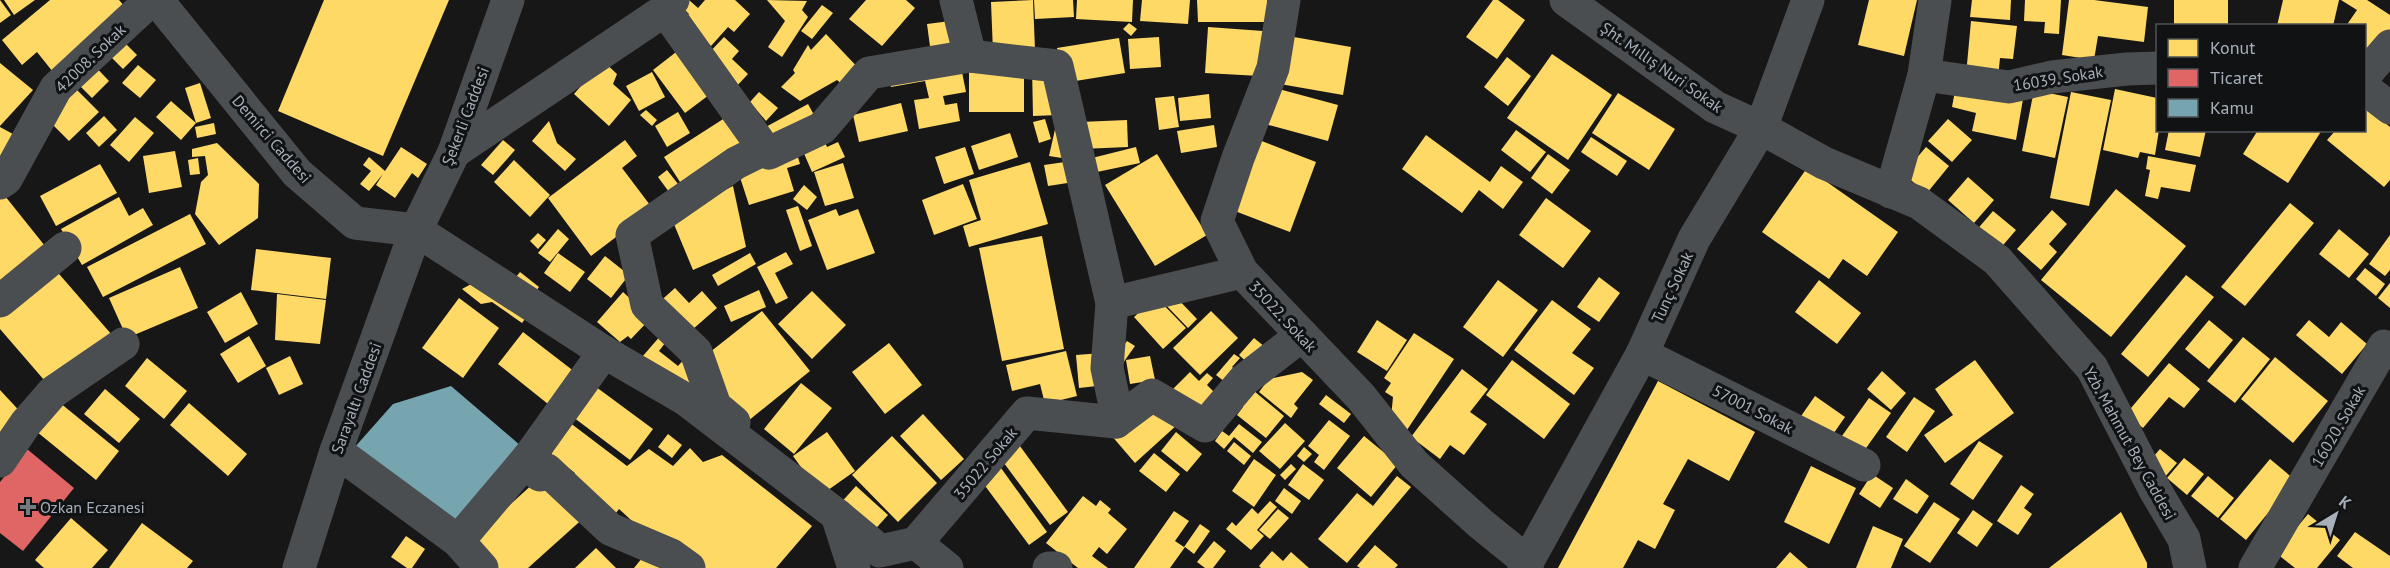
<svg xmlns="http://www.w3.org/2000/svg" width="2390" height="568" font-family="'PT Sans',sans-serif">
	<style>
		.homes { fill: #ffd966 }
		.shops { fill: #e06666 }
		.public { fill: #76a5af }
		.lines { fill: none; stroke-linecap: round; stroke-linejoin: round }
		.minor { stroke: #4b4e51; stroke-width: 33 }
		.poi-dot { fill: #757a81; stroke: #111214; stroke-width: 2 }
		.labels { text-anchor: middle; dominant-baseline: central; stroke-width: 6; stroke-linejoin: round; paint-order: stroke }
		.street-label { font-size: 16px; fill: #a7b0ba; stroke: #111214 }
		.poi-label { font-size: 16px; fill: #a7b0ba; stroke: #111214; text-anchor: start }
	</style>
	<rect width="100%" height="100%" fill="#171718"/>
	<g class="homes">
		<path d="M0,0l11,15 -11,8z"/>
		<path d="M4,0h31l-21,15z"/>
		<path d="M50,0h69l14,16 -76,61 -20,-25 -15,13 -20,-25z"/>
		<path d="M324,0h125l-66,156 -105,-45z"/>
		<path d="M683,0h6l9,8 7,-8h30l15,14 -16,18 -6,-5 -17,19 -29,-25 7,-7 -10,-10z"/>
		<path d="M767,0l40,1 -5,9 6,7 -26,40 -14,-10 17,-26z"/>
		<path d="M866,0h40l9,8 -33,38 -33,-27z"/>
		<path d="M1033,0l2,50 -42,2 -2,-50z"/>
		<path d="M1034,0h39l1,17 -39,2z"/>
		<path d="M1077,0h56l-1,22 -56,-3z"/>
		<path d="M1142,0h48l-2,24 -48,-3z"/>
		<path d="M1197,0h70l1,22h-70z"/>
		<path d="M1493,0h5l27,20 -28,39 -31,-22z"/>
		<path d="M1869,0h48l-13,56 -46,-11z"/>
		<path d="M1972,0h39l-1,20 -40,-3z"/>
		<path d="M2025,0h36l-2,34 -15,-1 1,-11 -21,-1z"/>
		<path d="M2069,0h25l54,7 -4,35 -46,-6 -4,24 -32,-5z"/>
		<path d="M2174,0h54v24l-54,1z"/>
		<path d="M2283,0h56l-6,26h-56z"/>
		<path d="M2341,0h26l23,15v16l-26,40v-45h-18l11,-16z"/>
		<path d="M822,5l11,8 -21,26 -11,-8z"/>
		<path d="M958,20l4,31 -31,3 -4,-30z"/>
		<path d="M1971,21l46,5 -4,33 -13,-1 -2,20 -32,-3z"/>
		<path d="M1129,23l8,6 -6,7 -8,-7z"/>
		<path d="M1208,27l55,4 -3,45 -55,-3z"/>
		<path d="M826,34l38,40 -19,13 -8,-7 -37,21 -19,-14 14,-14 -2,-3 15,-25 3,5z"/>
		<path d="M118,36l19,19 -14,14 -19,-19z"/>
		<path d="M1288,36l63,11 -8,48 -63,-11z"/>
		<path d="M724,37l15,14 -7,8 16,15 -13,14 -28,-33z"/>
		<path d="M1159,37l2,30 -31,2 -2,-30z"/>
		<path d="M1119,38l6,35 -62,10 -6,-35z"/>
		<path d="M680,49l33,43 -28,21 -32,-43z"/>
		<path d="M1552,54l60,41 -44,65 -61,-42z"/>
		<path d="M1507,57l24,19 -23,30 -24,-19z"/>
		<path d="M603,61l14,13 -4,10 18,16 -22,26 -35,-32z"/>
		<path d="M91,62l18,19 -17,17 -19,-19z"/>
		<path d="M960,62l6,30 -23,4 2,9 12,-2 3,18 -41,8 -5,-29 15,-2 -4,-17 -34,6 -3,-11z"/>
		<path d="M0,63l33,27 -33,36z"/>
		<path d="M138,65l18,15 -16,18 -18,-15z"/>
		<rect x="969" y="65" width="55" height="47"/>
		<path d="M1032,67h24l2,48 -25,1z"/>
		<path d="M652,72l13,25 -26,14 -13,-25z"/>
		<path d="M200,83l11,35 -15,5 -11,-35z"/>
		<path d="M1956,85l67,14 -7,41 -44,-9 4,-18 -24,-6z"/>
		<path d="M73,86l26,26 -30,29 -21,-21z"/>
		<path d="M1275,88l63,17 -10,36 -63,-17z"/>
		<path d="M2115,89l42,9v32h2l-4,25 -15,-3 -2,6 -35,-8z"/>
		<path d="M2034,90l34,7 -13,61 -33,-7z"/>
		<path d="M759,92l19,16 -12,13 -16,-19z"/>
		<path d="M2071,92l40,8 -22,106 -39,-8z"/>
		<path d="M1618,93l57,36 -26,41 -57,-37z"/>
		<path d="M1209,94l2,24 -31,3 -2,-23z"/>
		<path d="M1174,96l5,31 -20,3 -4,-32z"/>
		<path d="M171,101l25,22 -15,17 -25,-23z"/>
		<path d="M901,103l7,28 -49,11 -6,-27z"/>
		<path d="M808,104l12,22 -47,25 -11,-22z"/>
		<path d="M2364,105l26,22v53l-6,7 -57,-47 9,-10h28z"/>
		<path d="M646,110l11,10 -5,6 -12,-11z"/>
		<path d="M678,112l12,21 -23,14 -12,-21z"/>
		<path d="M731,114l23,35 -67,44 -23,-36z"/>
		<path d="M104,116l13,14 -18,17 -13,-14z"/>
		<path d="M135,117l19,16 -25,29 -19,-17z"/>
		<path d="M1045,119l6,20 -12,4 -6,-21z"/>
		<path d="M1948,119l24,21 -20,22 -24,-21z"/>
		<path d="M1127,120l1,27 -47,2 -1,-27z"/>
		<path d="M549,121l8,22 19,16 -11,12 -33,-30z"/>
		<path d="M214,123l2,11 -19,4 -2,-11z"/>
		<path d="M1056,125l6,33 -13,-2z"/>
		<path d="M1214,125l3,22 -36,6 -4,-22z"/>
		<path d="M0,127l22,12 -22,22z"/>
		<path d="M1516,130l30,22 -16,20 -29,-22z"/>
		<path d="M2169,130h37l-6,27 -35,-7z"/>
		<path d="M2258,130h64l-34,53 -45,-29z"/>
		<path d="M821,132l6,15 11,-5 7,15 -33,15 -13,-30z"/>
		<path d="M1010,133l8,24 -39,13 -8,-24z"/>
		<path d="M1426,135l64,47 11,-16 22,16 -20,27 -24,-19 -17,23 -60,-44z"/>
		<path d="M1591,137l36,24 -10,15 -36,-24z"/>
		<path d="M1254,138l62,24 -26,70 -63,-24z"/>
		<path d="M503,140l12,10 -22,25 -12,-10z"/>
		<path d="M625,140l12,16 -15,12 31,41 -62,47 -43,-58z"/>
		<path d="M217,143l42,41 -1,34 -39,27 -24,-31 6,-32 7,-7 -3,-19 -13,1v-8z"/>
		<path d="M401,147l26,17 -9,14 -6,-5 -17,25 -19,-13 7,-11 -14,17 -9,-7 11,-13 -8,-6 6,-8 16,14z"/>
		<path d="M795,147l5,17 -13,4 7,23 -45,14 -13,-40z"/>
		<path d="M965,147l9,27 -30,10 -9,-27z"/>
		<path d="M1136,147l4,16 -48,10 -4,-14z"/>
		<path d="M1926,147l23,19 -22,27 -24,-19z"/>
		<path d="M175,151l7,36 -33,6 -6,-37z"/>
		<path d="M1157,154l50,81 -52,31 -50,-81z"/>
		<path d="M1548,154l22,16 -18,24 -21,-16z"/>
		<path d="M2148,156l48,9 -6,27 -29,-5 -3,12 -13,-3 5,-26 -4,-1z"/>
		<path d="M198,158l2,16 -10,1 -2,-15z"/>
		<path d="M514,160l36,35 -20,22 -36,-35z"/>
		<path d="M1072,161l2,21 -26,4 -4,-21z"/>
		<path d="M1030,162l18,62 -79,23 -6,-21 18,-6 -12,-40z"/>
		<path d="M843,163l11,35 -29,8 -11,-34z"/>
		<path d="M100,164l17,29 -61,33 -16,-30z"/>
		<path d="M1807,168l91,64 -31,44 -24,-17 -14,20 -67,-47z"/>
		<path d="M667,170l15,19 -10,7 -14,-19z"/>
		<path d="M1968,177l26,23 -20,23 -26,-23z"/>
		<path d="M963,184l14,35 -43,16 -12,-35z"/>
		<path d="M804,185l13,12 -10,13 -14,-11z"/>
		<path d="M733,186l13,61 -53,23 -22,-53z"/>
		<path d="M2116,189l70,57 -75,91 -70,-57z"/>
		<path d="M1,191l48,60 -49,40v-99z"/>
		<path d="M119,197l10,19 14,-8 10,17 -71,40 -21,-36z"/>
		<path d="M1546,198l45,33 -28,37 -44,-33z"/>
		<path d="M2290,203l24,20 -69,83 -24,-19z"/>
		<path d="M798,206l14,40 -12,5 -14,-41z"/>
		<path d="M836,209l3,7 19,-7 17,44 -48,17 -19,-50z"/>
		<path d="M2052,210l15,14 -18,20 8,8 -16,18 -24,-21z"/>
		<path d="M1993,211l23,19 -18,21 -23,-19z"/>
		<path d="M190,214l16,30 -103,53 -16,-30z"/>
		<path d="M558,229l11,10 -19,23 -12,-9z"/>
		<path d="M2339,229l30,25 -20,24 -30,-24z"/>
		<path d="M538,233l8,7 -8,9 -8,-8z"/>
		<path d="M2390,235v35l-5,6 -16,-12z"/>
		<path d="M1042,236l22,113 -62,12 -23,-113z"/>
		<path d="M256,249l75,9 -5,41 -75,-9z"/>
		<path d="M786,252l7,12 -18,9 13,25 -12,6 -19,-37z"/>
		<path d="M558,253l27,19 -15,20 -26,-19z"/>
		<path d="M750,253l6,11 -38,22 -6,-11z"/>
		<path d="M605,256l24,19 -18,23 -24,-19z"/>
		<path d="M53,267l59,68 -61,53 -51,-59v-17z"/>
		<path d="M180,267l18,41 -71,30 -18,-40z"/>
		<path d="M2365,268l20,16 -9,12 -20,-17z"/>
		<path d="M520,272l19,15 -8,11 -20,-15z"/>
		<path d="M2186,275l28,22 -66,80 -27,-23z"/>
		<path d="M484,277l47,34 -9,12 -30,-21 -11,2 -19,-15z"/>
		<path d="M1599,277l21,16 -21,29 -22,-15z"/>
		<path d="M1498,280l40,30 -35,47 -40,-30z"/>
		<path d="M1819,280l42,33 -24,31 -42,-32z"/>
		<path d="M2390,283v25l-12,-10z"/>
		<path d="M675,288l14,15 13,-12 15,17 -33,29 -28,-32z"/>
		<path d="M759,290l7,17 -35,15 -7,-16z"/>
		<path d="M812,291l34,34 -34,34 -34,-35z"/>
		<path d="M1170,291l27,28 -9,9 -27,-28z"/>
		<path d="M241,292l17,32 -33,19 -18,-31z"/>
		<path d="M623,292l28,26 -20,21 -3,-3 -8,6 -23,-20z"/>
		<path d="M277,294l49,6 -6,44 -45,-4z"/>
		<path d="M1156,297l30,31 -23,21 -29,-32z"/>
		<path d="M459,298l40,30 -36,50 -41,-30z"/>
		<path d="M1552,300l39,29 -19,24 22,15 -20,27 -60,-45z"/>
		<path d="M762,311l48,60 -62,50 -48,-61z"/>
		<path d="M1211,311l27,27 -38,37 -27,-27z"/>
		<path d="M1377,320l30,20 -20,31 -30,-19z"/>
		<path d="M2209,320l24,20 -24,29 -24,-20z"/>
		<path d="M2309,320l20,17 12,-15 26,22 -25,30 -46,-39z"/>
		<path d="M523,332l61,47 -26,33 -60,-48z"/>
		<path d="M1414,333l40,26 -51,77 -13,-8 3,-31 -8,-5 6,-9 -7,-5z"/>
		<path d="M662,334l6,5 -9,12 19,15 8,-9 17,14 -18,21 -43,-35z"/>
		<path d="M249,336l17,30 -28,17 -18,-29z"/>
		<path d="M2243,337l27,22 -35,44 -28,-22z"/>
		<path d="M1254,338l17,14 -19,15 -13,-12z"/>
		<path d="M1127,341l8,5 -17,24 -8,-7z"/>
		<path d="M889,343l33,42 -37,29 -33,-42z"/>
		<path d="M1066,351l11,45 -32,8 -5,-20 -28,7 -6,-26z"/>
		<path d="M1102,353l4,32 -27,3 -3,-33z"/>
		<path d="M1234,354l6,4 -8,9 11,9 -10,12 -17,-13z"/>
		<path d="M290,356l13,28 -24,11 -13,-27z"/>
		<path d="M1150,356l5,24 -25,4 -4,-24z"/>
		<path d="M2275,357l53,44 -35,42 -52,-44z"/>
		<path d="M147,358l40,33 -23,28 -39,-33z"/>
		<path d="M1512,360l58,44 -26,35 -58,-44z"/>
		<path d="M1975,360l39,53 -69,50 -21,-28 29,-20 -18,-26z"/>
		<path d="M2169,363l31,26 -16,19 -15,-11 -26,31 -17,-14z"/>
		<path d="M1462,369l26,20 -18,23 17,12 -23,31 -14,-10 -10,14 -29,-22z"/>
		<path d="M1882,371l24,22 -15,17 -24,-21z"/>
		<path d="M1190,372l9,9 8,-8 6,5 -6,7 16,16 -21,21 -31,-31z"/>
		<path d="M1302,372l11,8 -19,24 4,4 -7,10 -32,-26 10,-13z"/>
		<path d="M588,381l65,48 -23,31 -65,-49z"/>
		<path d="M1658,381l97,51 -26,49 -41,-22 -25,45 12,6 -20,39 -17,-9 -15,28h-65z"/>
		<path d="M801,383l31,25 -38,46 -30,-25z"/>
		<path d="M105,389l35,30 -21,24 -35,-29z"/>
		<path d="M0,390l27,29 -27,26z"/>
		<path d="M1254,391l30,25 -18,22 -29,-23 6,-8 -11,-9z"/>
		<path d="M1326,395l25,19 -7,9 -25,-19z"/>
		<path d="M1815,396l30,21 -16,23 -30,-21z"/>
		<path d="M1154,397l24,27 -43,39 -24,-28z"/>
		<path d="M1914,397l21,14 -28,41 -21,-15z"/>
		<path d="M54,398l65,53 -23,29 -65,-53z"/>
		<path d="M1869,398l22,15 -32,45 -22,-15z"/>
		<path d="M189,403l58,51 -19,22 -58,-51z"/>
		<path d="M923,414l41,45 -23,21 -41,-44z"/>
		<path d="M565,419l62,47 22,-17 24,17 17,-18 13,14 19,-7 90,71 -36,42h-81l-41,-27 -35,-32 -10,13 -43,-35 9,-14 -12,-9 -15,-1z"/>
		<path d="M1329,420l21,16 -26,34 -10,-8 5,-7 -11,-9z"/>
		<path d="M1285,423l20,18 -25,28 -21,-18z"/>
		<path d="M1239,424l23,18 -9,11 -19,-16 -10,12 -9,-8 7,-10 7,5z"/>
		<path d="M827,432l28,39 -34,24 -28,-39z"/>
		<path d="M1176,432l26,22 -15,18 -26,-21z"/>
		<path d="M668,434l14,11 -10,13 -14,-11z"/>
		<path d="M892,436l45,47 -39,39 -46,-47z"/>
		<path d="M1364,436l34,28 -27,33 -34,-29z"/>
		<path d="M1979,441l24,15 -30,44 -23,-16z"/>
		<path d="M1017,442l51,70 -18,13 -52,-70z"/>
		<path d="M1234,442l17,14 -7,9 -17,-14z"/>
		<path d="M1304,447l8,7 -8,8 -7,-6z"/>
		<path d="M2160,449l17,14 -13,15 -17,-14z"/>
		<path d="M1154,453l26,21 -14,18 -27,-21z"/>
		<path d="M2184,458l20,16 -17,21 -20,-17z"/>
		<path d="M1254,459l22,16 -22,32 -22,-16z"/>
		<path d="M2270,459l25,21 -49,60 -26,-21z"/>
		<path d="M996,461l51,71 -18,13 -52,-70z"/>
		<path d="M1291,464l5,5 -11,11 -5,-5z"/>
		<path d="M1303,464l21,16 -15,20 -21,-15z"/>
		<path d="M1811,466l45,22 -27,56 -45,-22z"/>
		<path d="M546,472l41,43 -59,53h-37l-23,-25z"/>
		<path d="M1872,474l21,14 -13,20 -21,-14z"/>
		<path d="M1397,476l14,11 -64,76 -29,-24 39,-46 16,13z"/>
		<path d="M2208,476l26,22 -16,20 -27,-22z"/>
		<path d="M1906,479l23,17 -12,18 -24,-15z"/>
		<path d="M2021,485l13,9 -10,14 8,6 -14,21 -21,-14z"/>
		<path d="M856,486l32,29 -18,20 -32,-29z"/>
		<path d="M1284,488l17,13 -9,13 -17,-13z"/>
		<path d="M1083,496l13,10 4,-6 11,9 -3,4 19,16 -20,25 -8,-7 -7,9 16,12h-30l-32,-25z"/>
		<path d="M1270,501l7,6 -20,23 7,6 -13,14 -25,-21 6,-7 4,4 16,-18 6,6z"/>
		<path d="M1934,502l26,17 -30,44 -26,-17z"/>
		<path d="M1278,509l11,9 -19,21 -11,-9z"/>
		<path d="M1973,510l20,14 -16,23 -20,-14z"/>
		<path d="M1174,511l15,10 -14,20 9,6 16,-23 10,7 -16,23 -9,-7 -15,21h-36z"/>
		<path d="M2121,512l26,51v5h-98z"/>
		<path d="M2308,514l32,26 -23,28h-22l-19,-15z"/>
		<path d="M71,518l37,32 -16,18h-48l-9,-8z"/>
		<path d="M142,523l51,38 -6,7h-78z"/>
		<path d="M1873,526l30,13 -12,29h-35z"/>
		<path d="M2355,532l35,24v12h-37l-16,-12z"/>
		<path d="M406,536l19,13 -13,19h-5l-16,-11z"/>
		<path d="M1214,541l12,10 -13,17h-8l-8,-6z"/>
		<path d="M1375,545l23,20 -3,3h-35l-3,-2z"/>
		<path d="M651,547l23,21h-40z"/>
		<path d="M596,548l20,20h-41z"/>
		<path d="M1272,551l11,10 8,-9 18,16h-48l-2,-2z"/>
		<path d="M1790,552l18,16h-32z"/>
	</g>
	<path class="shops" d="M27,449l47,39 -51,63 -23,-18v-51z"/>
	<path class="public" d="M451,386l70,60 -72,84 -95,-82 39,-44z"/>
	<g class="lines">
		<g class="minor">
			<path d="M157,0l140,173 58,50 61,7 188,122 81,47 152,116 43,36 36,-8"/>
			<path d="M956,0l14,56"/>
			<path d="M1284,0l-11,68 -35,90 -21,63 25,51 119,125 53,67 67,60 47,38"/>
			<path d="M1566,0l149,107 46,21 63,35 95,40 78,57 95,108 63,122 29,49 6,29"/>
			<path d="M665,10l99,139 -28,14 -104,72 15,70 49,47 19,54 19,16"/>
			<path d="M1924,75l85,12 43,-10 75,-8 31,-1"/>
			<path d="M2364,76l26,-30"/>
			<path d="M2364,88l26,20"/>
			<path d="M764,149l5,4 53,-25 47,-55 101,-17 87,10 55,237 -5,65 9,42v12"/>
			<path d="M454,152l211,-142 8,-10"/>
			<path d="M0,183l6,-4 50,-91 95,-88"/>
			<path d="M1891,192l33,-117 11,-75"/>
			<path d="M0,301l65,-53"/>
			<path d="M1112,303l130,-31"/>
			<path d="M1642,354l222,111"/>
			<path d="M336,451l122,90 24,27"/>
			<path d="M529,457l-2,8 13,10 7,-5 63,59 61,26 18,13"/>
			<path d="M0,461l26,-38 27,-31 70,-48"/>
			<path d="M837,515l17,53"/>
			<path d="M458,541l71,-84 75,-105"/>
			<path d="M916,543l111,-130 89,9 36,-27 53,31 39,-46 58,-45"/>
			<path d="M916,543l31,25"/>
			<path d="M299,568l37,-117 80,-221 38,-78 54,-152"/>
			<path d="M1049,568h7"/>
			<path d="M1524,568l118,-214 52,-115 67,-111 47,-128"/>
			<path d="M2255,568l129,-222"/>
		</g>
	</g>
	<path class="poi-dot" d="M25 498h6v6h6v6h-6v6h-6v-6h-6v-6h6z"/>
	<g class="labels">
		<g class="street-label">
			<text transform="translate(90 58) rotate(-44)">42008. Sokak</text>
			<text transform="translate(1662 67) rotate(35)">Şht. Mıllış Nuri Sokak</text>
			<text transform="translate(2058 78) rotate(-9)">16039. Sokak</text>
			<text transform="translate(465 116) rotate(-69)">Şekerli Caddesi</text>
			<text transform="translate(272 139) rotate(49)">Demirci Caddesi</text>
			<text transform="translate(1672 287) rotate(-65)">Tunç Sokak</text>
			<text transform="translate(1283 316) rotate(47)">35022. Sokak</text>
			<text transform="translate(356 398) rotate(-70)">Sarayaltı Caddesi</text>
			<text transform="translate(1753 409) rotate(27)">57001 Sokak</text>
			<text transform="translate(2338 426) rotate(-60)">16020. Sokak</text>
			<text transform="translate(2130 443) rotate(61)">Yzb. Mahmut Bey Caddesi</text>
			<text transform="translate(985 463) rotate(-50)">35022 Sokak</text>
		</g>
		<g class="poi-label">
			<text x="40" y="507">Ozkan Eczanesi</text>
		</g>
	</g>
	<rect x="2156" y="24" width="210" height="108" fill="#111214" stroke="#4d5156" stroke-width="1.5"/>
	<rect x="2168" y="39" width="30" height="18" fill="#ffd966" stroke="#4d5156" stroke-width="1.5"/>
	<text x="2210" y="54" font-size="18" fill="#a7b0ba">Konut</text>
	<rect x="2168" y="69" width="30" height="18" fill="#e06666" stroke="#4d5156" stroke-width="1.5"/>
	<text x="2210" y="84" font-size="18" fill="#a7b0ba">Ticaret</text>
	<rect x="2168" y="99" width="30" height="18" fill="#76a5af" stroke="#4d5156" stroke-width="1.5"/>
	<text x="2210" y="114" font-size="18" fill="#a7b0ba">Kamu</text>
	<g transform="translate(2336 514) rotate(38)" stroke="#111214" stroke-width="4.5" paint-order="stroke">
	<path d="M0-4.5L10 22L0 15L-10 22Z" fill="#a7b0ba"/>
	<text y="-9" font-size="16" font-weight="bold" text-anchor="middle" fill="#a7b0ba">K</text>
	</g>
</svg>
